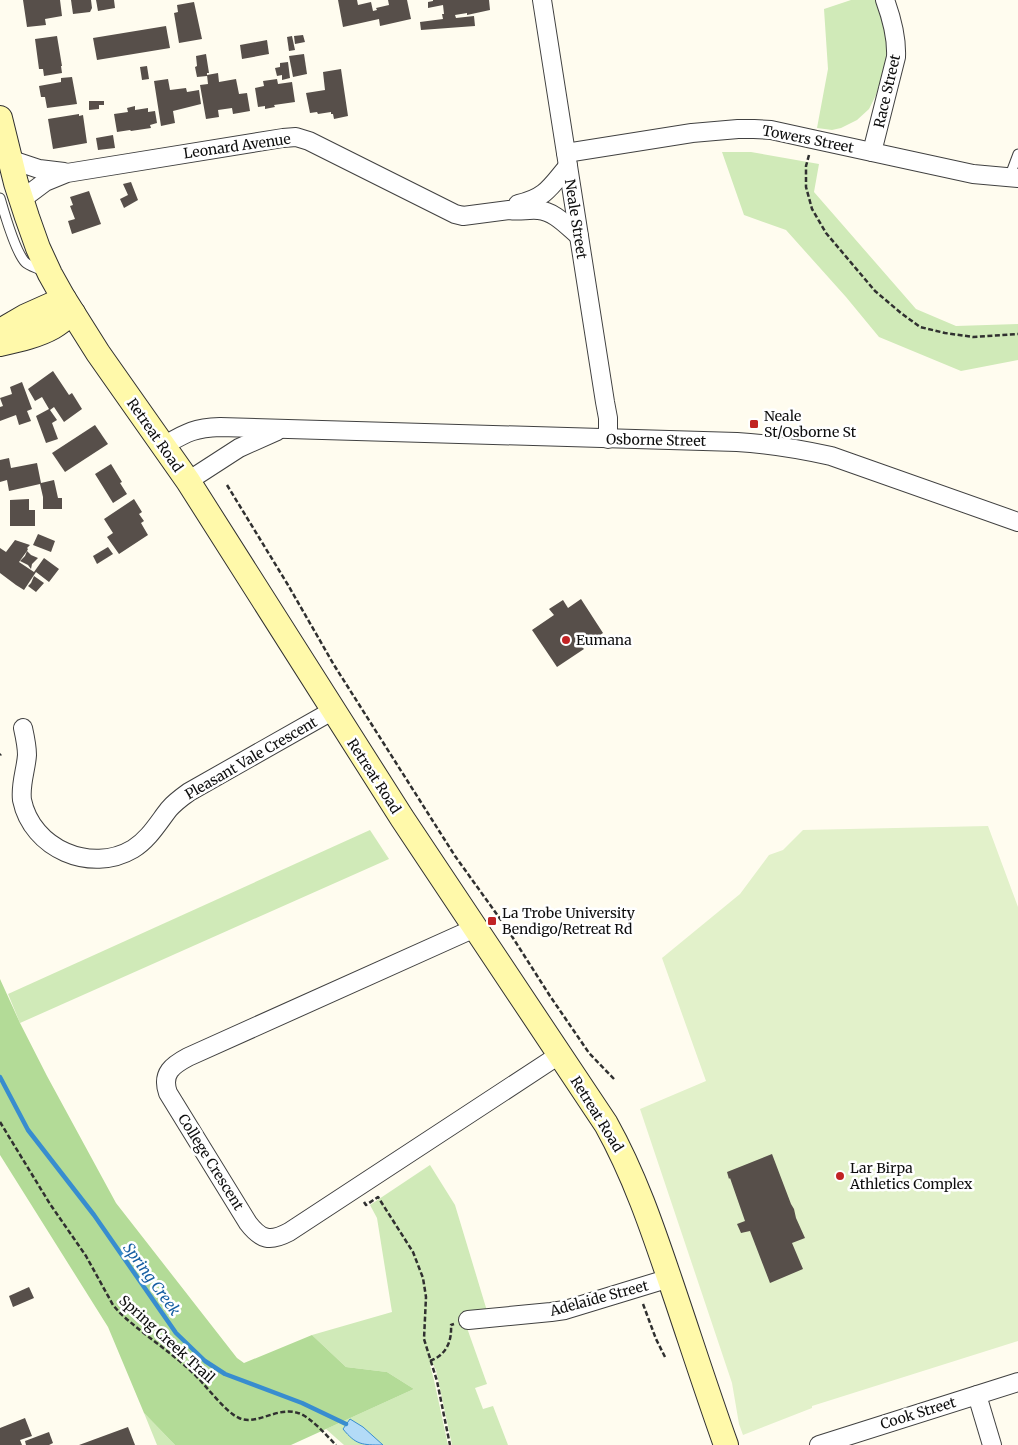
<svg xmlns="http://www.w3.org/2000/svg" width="1018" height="1445" font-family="Merriweather,serif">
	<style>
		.green { fill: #d0eab8 }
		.forest { fill: #b3db97 }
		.pitch { fill: #e2f1ca }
		.water { fill: #b3dbf7; stroke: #388dcf }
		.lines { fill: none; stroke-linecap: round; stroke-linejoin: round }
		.stream { stroke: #388dcf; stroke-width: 4.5 }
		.building { fill: #574f4a }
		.lane-casing { stroke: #414141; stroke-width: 11 }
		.street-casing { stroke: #414141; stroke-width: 20 }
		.secondary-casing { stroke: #303030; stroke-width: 26 }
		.path { stroke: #303030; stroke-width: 2.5; stroke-dasharray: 5 2.5; stroke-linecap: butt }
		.lane { stroke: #fff; stroke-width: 9 }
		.street { stroke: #fff; stroke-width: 18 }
		.secondary { stroke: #fff9aa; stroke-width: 24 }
		.poi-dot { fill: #c12324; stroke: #fff; stroke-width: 2 }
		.labels { text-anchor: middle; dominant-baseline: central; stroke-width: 5; stroke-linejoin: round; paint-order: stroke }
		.street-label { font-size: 14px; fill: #0e0e0e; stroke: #fff }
		.poi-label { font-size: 14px; fill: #0e0e0e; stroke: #fff; text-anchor: start }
		.water-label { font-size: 15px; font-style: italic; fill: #155ea2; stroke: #fff }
	</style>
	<rect width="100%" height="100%" fill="#fffcef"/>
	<g class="green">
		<path d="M851,0h26l10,30 1,27 -12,38 -7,14 -12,11 -16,8 -9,2 -15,-2 11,-59 -4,-60z"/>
		<path d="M722,152h29l68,12 -5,28 102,117 40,17 62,-2v36l-57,11 -82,-34 -33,-40 -60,-67 -42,-15z"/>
		<path d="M370,830l19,29 -369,164 -12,-29z"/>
		<path d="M430,1165l25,40 32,106 -25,3 25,70 -12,4 8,21 10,-3 15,39h-56l-16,-75 -3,-6 -3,1 4,15 14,65h-104l-18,-16 88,-40 -27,-17 -41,-5 -34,-32 80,-23 -15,-94 -7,-13z"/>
		<path d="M144,1413l31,32h-18z"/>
	</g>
	<path class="forest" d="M0,979l20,44 27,53 69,127 121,155 7,5 68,-28 34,32 41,5 27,17 -123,56h-116l-31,-32 -36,-86 -108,-172z"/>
	<path class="pitch" d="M988,826l30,81v434l-206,65v2l-69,27 -4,-11 -7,-41 -92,-274 66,-28 -44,-123 78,-64 29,-39 14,-5 20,-20z"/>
	<path class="water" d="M350,1419l13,8 20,18c-21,0 -27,0 -40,-16z"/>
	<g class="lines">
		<path class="stream" d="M0,1077l28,53 66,85 82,118 29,28 20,13 77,29 44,21"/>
	</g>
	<g class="building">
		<path d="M23,0h37l2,16 -17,3 1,6 -19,2z"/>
		<path d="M71,0h20l1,8 -2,4 -17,2z"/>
		<path d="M96,0h18l1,8 -17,3z"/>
		<path d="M338,0h19l1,5 13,-3 2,9 4,-1 -1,-2 13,-3 -1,-5h19l4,19 -31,7 -1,-7 -36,8z"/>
		<path d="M433,0h56l1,10 -23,5v-2l-12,2 1,3 18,-2 1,10 -54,4 -1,-8 23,-3 -1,-5h2l-1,-9 -15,3v-6l5,-1z"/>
		<path d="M194,2l8,37 -23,4 -5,-30 4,-1 -1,-7z"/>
		<path d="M166,26l4,22 -73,12 -4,-22z"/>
		<path d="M303,35l2,7 -10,2 -1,-8z"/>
		<path d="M57,36l5,30h-1l1,7 -18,3 -1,-7h-4l-4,-30z"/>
		<path d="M292,36l3,14 -6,1 -2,-14z"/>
		<path d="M267,40l2,14 -27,5 -2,-14z"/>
		<path d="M206,54l3,19h-2v3l-10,1 -2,-10 2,-1 -1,-10z"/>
		<path d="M304,54l3,20 -14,3 -4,-21z"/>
		<path d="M288,62l2,16 -8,2v-5l-5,1 -2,-8 5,-1v-4z"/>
		<path d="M147,66l2,13 -7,1 -2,-13z"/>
		<path d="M341,69l7,47 -14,3 -1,-5h-2v-2l-13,2 -1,-2 -7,1 -4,-20 19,-3 -2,-18z"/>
		<path d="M218,73l1,9 17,-3 3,15 8,-1 3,18 -17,3 -1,-6 -14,2 1,7 -13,2 -6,-34 8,-1 -1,-9z"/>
		<path d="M72,77l5,27 -30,4 -2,-11h-4l-2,-11 22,-4v-4z"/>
		<path d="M168,79l2,11 16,-2 1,4 12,-2 2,14 -28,7 2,12 -14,3 -7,-45z"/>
		<path d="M277,79l1,5 14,-2 3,20 -21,3 1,2 -10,2v-3l-7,1 -3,-19 9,-2 -1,-5z"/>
		<path d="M89,101h15v4h-5v4l-10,1z"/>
		<path d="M135,106v4l13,-2v4l7,-1 2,12 -7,2 1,3 -20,3 -1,-1 -13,2 -3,-18 14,-2 -1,-4z"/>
		<path d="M79,114v2l4,-1 4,28 -34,6 -5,-30z"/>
		<path d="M113,135l2,13 -17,2 -2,-12z"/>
		<path d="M131,182l7,18 -14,8 -4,-9 8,-4 -5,-11z"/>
		<path d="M89,191l12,33 -29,10 -4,-13 7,-2 -5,-13 3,-1 -3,-8z"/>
		<path d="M53,371l16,24 3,-2 10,16 -18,13 -10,-15 -4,3 7,10 -5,3 6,16 -12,4 -10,-27 13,-7 -7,-12 -7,4 -7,-12z"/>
		<path d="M22,382l10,27 -5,2 4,10 -12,4 -3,-10 -16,6v-14l3,-1 -3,-8 12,-4 -2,-7z"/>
		<path d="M95,425l13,19 -43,28 -13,-19z"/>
		<path d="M9,458l2,10 26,-5 4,20 13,-3 4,18h4v11h-19v-12l-3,-13 -31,7 -2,-11 -7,2v-22z"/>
		<path d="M111,464l11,18 -2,1 7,11 -14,9 -18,-29z"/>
		<path d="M29,499v11h6v16h-25v-26z"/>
		<path d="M134,499l8,13 -3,2 5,7 -3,2 7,12 -29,19 -12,-17 6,-4 -9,-14z"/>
		<path d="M38,534l17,7 -4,11 -18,-7z"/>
		<path d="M15,540l15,5 -3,3 1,1 -1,2 4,4 7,3 -6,6 -1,5 -3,-4 -8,-4 5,-5 2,-5 -8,11 15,10 10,-14 15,11 -10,13 -13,-10 -12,18 -8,-5 -16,-12v-25l6,4z"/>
		<path d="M108,547l5,7 -16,10 -4,-8z"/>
		<path d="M34,576l10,7 -8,9 -8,-6 3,-3z"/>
		<path d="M581,599l22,34 -21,14 2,2 -27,18 -25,-37 22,-15 -5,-6 14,-9 5,8z"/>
		<path d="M772,1154l19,50 3,5 2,9 9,20 -13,5 11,26 -33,14 -20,-52 -9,2 -4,-9 8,-3 -15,-43 -1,1 -2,-7z"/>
		<path d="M29,1287l5,11 -21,9 -4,-11z"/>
		<path d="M25,1418l7,18 -12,4 2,5h-22v-17z"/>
		<path d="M128,1427l7,18h-56z"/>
		<path d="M49,1432l4,11 -4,2h-23l-1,-4z"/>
	</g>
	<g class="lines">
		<defs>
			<g id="lane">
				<path d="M1009,178l9,-24"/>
				<path d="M0,198c4,14 15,53 25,64 4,4 12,6 18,9"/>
			</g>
			<g id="street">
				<path d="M542,0l63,402 3,16v21"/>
				<path d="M872,152l24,-95c1,-20 -4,-38 -11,-57"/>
				<path d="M566,153l126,-20 46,-4h16l17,1 41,9 161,35 45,4"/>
				<path d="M9,159l30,10 25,3"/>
				<path d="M21,200l24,-18 22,-9 216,-35 13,-1 13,4 146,73 8,2 46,-6c10,2 19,-1 29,0 16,1 29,16 41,26"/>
				<path d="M518,204c28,-6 33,-18 50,-38"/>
				<path d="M163,446c23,-13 30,-18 57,-19l517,15c32,2 63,7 94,14l187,66"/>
				<path d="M188,481l51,-33 38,-17"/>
				<path d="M23,728c2,9 4,18 4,27 -1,15 -7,29 -5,45 10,49 69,74 111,49 16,-10 25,-26 36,-40 6,-7 13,-12 20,-17l143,-81"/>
				<path d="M475,928l-287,129c-15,8 -27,16 -20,36l80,130c13,17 22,19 41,9l270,-177"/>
				<path d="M468,1320l83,-8 14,-2 105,-32"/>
				<path d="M977,1395l15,50"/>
				<path d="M819,1445l199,-63"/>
			</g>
			<g id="secondary">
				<path d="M0,118l16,65 11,34 11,31 12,26 14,25 34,54 90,128 214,337 204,306c29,52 47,106 66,162 18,53 35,106 54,159"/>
				<path d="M0,331l26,-15 38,-17"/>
				<path d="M0,344c18,-4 37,-8 53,-17 7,-4 13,-10 20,-14"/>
			</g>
		</defs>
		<use href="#lane" class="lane-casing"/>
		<use href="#street" class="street-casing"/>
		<use href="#secondary" class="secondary-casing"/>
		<g class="path">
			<path d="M809,155l-3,11v21l6,22 14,24 49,58 26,22 19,14 25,6 28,4 45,-3"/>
			<path d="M227,485l61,100 46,80 121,191 51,71 44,69 39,57 25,26"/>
			<path d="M0,755l1,-1"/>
			<path d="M0,1122l50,82 36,52 27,49 6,7c23,22 51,39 74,61 12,11 32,39 46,45 17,8 39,-12 59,-5 13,4 28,22 38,32"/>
			<path d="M364,1202l2,3 12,-8 35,55 10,26 3,19 -2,42 13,42 13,64"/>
			<path d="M643,1304l13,35 9,18"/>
			<path d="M430,1361c16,-6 22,-19 21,-36l3,-1"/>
		</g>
		<use href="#lane" class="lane"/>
		<use href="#street" class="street"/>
		<use href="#secondary" class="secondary"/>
	</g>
	<g class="poi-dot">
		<rect x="749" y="419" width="10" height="10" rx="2.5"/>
		<circle cx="566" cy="640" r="5"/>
		<rect x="487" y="916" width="10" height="10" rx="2.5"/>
		<circle cx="840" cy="1176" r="5"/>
	</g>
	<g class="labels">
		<g class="street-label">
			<text transform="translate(887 91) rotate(-77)">Race Street</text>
			<text transform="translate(808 139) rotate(11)">Towers Street</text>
			<text transform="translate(237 146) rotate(-8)">Leonard Avenue</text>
			<text transform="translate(576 219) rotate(81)">Neale Street</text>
			<text transform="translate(155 435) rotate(55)">Retreat Road</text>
			<text transform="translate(656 440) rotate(1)">Osborne Street</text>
			<text transform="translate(251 758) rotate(-30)">Pleasant Vale Crescent</text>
			<text transform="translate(374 776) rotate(57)">Retreat Road</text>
			<text transform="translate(597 1114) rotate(58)">Retreat Road</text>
			<text transform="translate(211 1162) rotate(58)">College Crescent</text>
			<text transform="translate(599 1298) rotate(-15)">Adelaide Street</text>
			<text transform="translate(167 1339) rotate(42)">Spring Creek Trail</text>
			<text transform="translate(918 1413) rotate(-17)">Cook Street</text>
		</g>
		<g class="poi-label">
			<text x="764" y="416">Neale<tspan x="764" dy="16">St/Osborne St</tspan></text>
			<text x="576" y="640">Eumana</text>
			<text x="502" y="913">La Trobe University<tspan x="502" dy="16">Bendigo/Retreat Rd</tspan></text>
			<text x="850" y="1168">Lar Birpa<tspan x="850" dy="16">Athletics Complex</tspan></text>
		</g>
		<g class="water-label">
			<text transform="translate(152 1279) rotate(54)">Spring Creek</text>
		</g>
	</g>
</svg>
